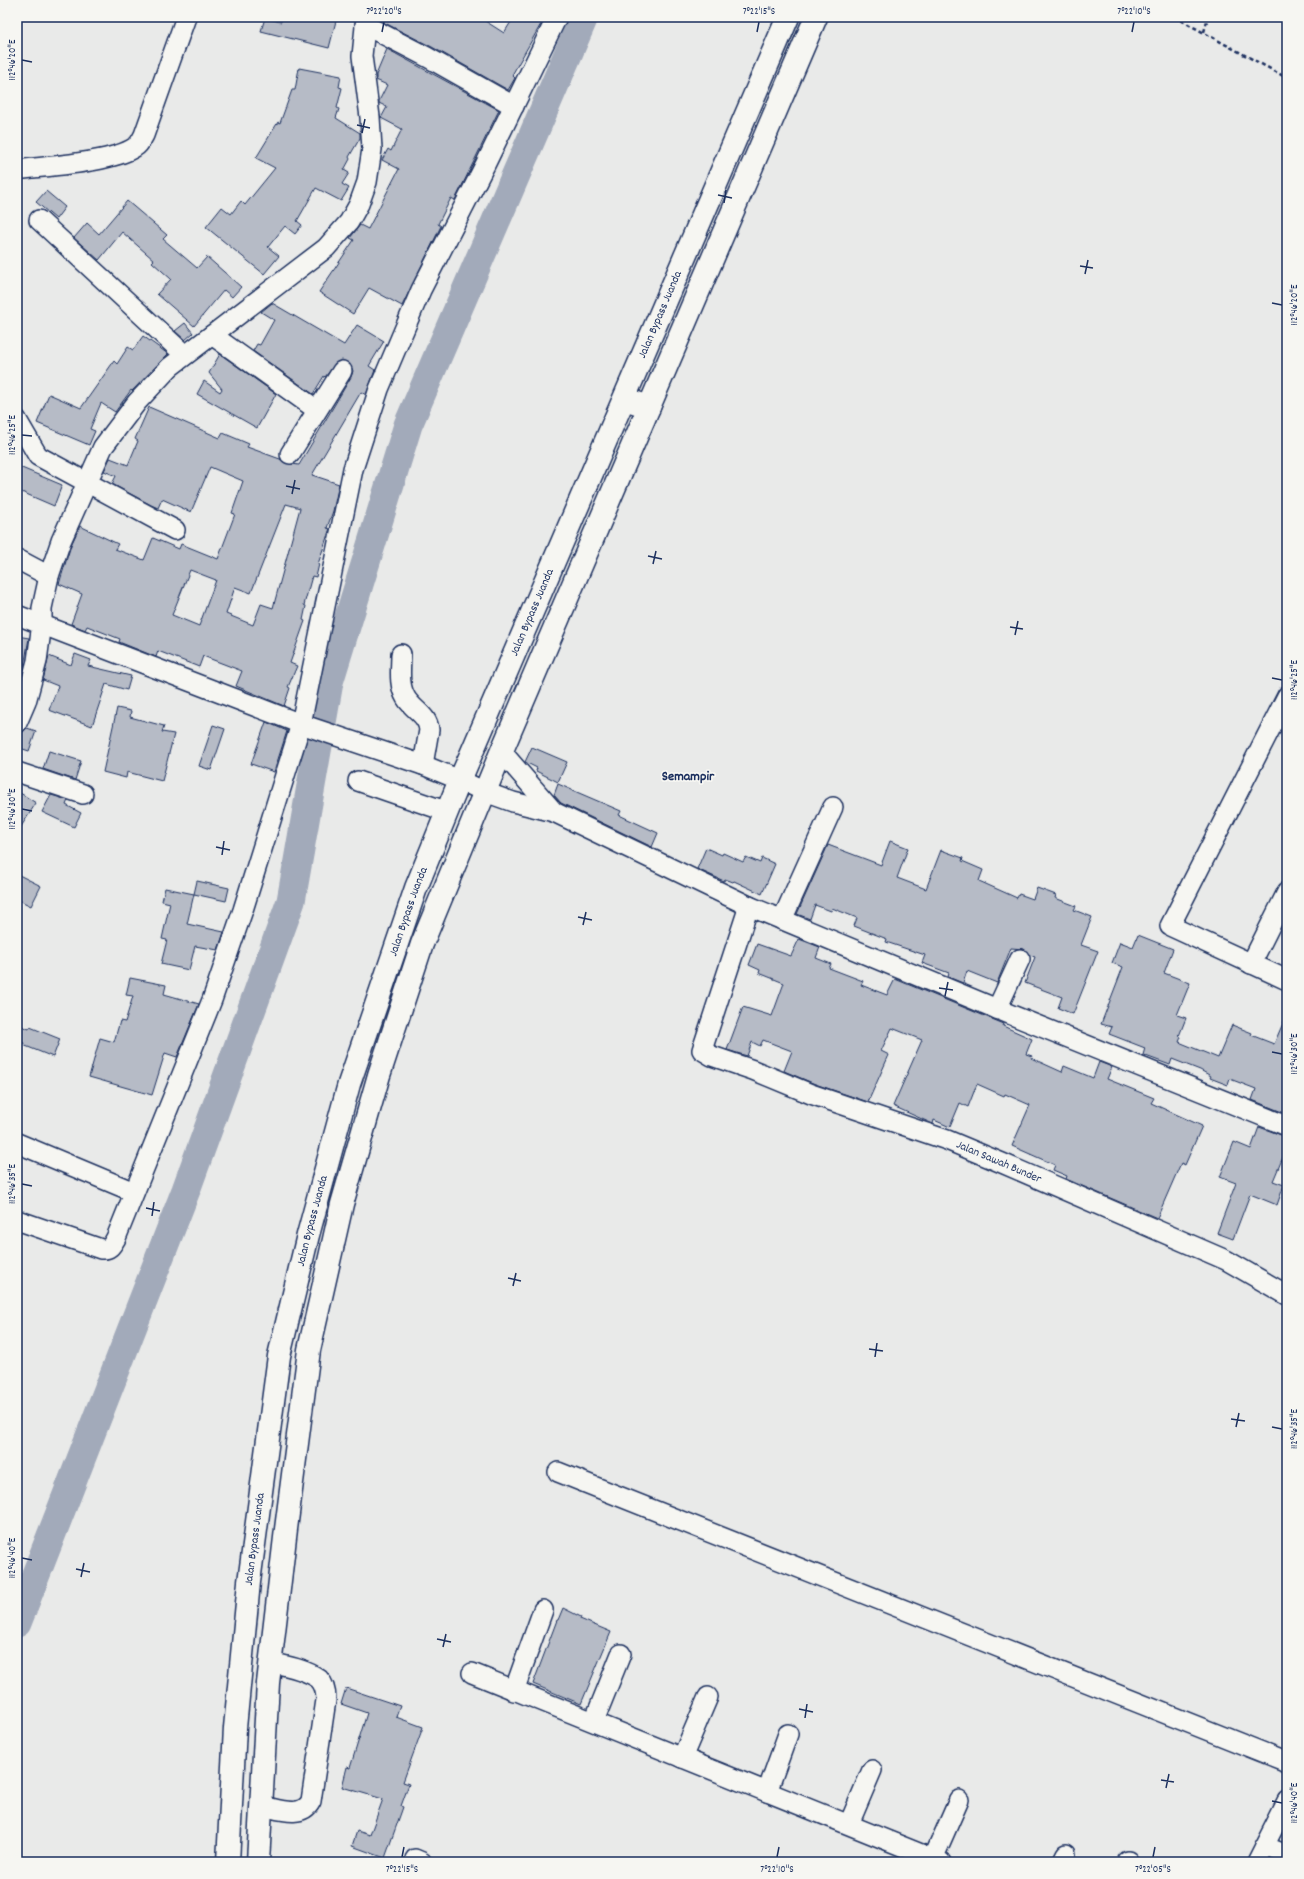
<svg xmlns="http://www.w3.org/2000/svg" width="1304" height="1879" font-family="Dekko,sans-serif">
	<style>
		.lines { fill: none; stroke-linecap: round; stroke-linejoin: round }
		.river { stroke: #a2aaba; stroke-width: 29 }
		.building { fill: #b6bbc6; stroke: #1b2f5e; fill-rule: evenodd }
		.minor-casing { stroke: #1b2f5e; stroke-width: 22 }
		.major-casing { stroke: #1b2f5e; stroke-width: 25 }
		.highway-casing { stroke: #1b2f5e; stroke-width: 25 }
		.path { stroke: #1b2f5e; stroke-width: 2.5; stroke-dasharray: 4 3; stroke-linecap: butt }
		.minor { stroke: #f6f6f2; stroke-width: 19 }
		.major { stroke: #f6f6f2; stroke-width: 22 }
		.highway { stroke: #f6f6f2; stroke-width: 22 }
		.ticks { fill: none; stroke: #1b2f5e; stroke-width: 1.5 }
		.labels { text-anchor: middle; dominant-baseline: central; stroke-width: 3.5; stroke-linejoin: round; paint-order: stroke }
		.street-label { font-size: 12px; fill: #1b2f5e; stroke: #f6f6f2 }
		.quarter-label { font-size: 14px; font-weight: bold; fill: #1b2f5e; stroke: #f6f6f2 }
		.neatline { fill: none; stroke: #1b2f5e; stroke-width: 1.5 }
		.ticks-label { font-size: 10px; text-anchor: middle; fill: #1b2f5e }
	</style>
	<rect width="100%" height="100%" fill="#e9eae9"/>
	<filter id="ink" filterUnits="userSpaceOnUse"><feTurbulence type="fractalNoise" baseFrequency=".025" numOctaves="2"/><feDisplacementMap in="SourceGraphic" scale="8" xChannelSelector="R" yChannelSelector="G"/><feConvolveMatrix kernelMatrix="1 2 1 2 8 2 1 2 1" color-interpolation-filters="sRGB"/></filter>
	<g filter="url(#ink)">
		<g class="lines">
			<path class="river" d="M17,1623l169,-433 105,-289 38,-219 79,-257 176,-408"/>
		</g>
		<g class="building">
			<path d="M281,17h56l-8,31 -68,-17 4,-13 16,4z"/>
			<path d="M377,17h102l25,16 10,-16h31l-33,58 3,3 -7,12 -76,-43 -55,-28z"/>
			<path d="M387,49l112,61 -44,90 -4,-2 -13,26 3,2 -39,80 -33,-18 -16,26 -34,-22 35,-52 -4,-2 10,-13 8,4 31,-60 -17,-9 6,-11 3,2 11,-22 -21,-11 6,-11 -8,-4v-2l8,-16 -11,-5v-5z"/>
			<path d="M299,68l42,8 -2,11 3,1 -5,20 2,1 -3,9 24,15v5l-11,19 1,2 -6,11 5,3 -7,11 7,4 -8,13 -25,-13 -19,33 5,4 -7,9 -10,-8 -17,21 11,9 -15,18 -58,-47 16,-20 9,7 10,-13 4,4 30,-37 -19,-10 22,-36 2,1 12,-33h3z"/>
			<path d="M46,191l19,16 -9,12 -20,-17z"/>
			<path d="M127,201l40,34 -4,4 34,29 10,-11 34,30 -9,10 -8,-7 -30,36 -37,-32 14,-15 -19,-17 2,-2 -32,-28 -23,28 -25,-22 13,-15 12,11z"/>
			<path d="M272,303l72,42 13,-20 27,16 -15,25 6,4 -9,25 -5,-3 -49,83 27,9 -6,27 -6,17 3,1 -1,2 -11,33h1l-3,13 -4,-1 -8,29 2,1 -3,14 2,1 -15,42 7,3 -9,21 2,1 -6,18 -48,-20 6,-15 -39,-15 -4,11 -41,-16 -2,6 -37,-15 1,-3 -33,-13 -2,4 -14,-6 11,-30 -23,-10 12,-39 9,-19 38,18 -3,5 29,11 9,-22 26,11 2,-5 37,15 17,-45 -3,-1 11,-32 -33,-14 -19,45 -29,-13 -4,9 -7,-3 -39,-21 4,-8 -12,-5 6,-13 18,7 10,-24 -3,-2 14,-32 71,31 3,-5 26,11 -2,3 33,12 5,4 14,2 52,-88 2,-6 -2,-5 -4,-4 -5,-2 -5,2 -12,15 -1,-1 -11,18 -60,-43 4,-7 3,1 14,-25 -13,-8zM286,504l14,4 -27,100 -12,-4 -8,21 -27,-11 9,-27 16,6zM190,570l26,10 -17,46 -27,-11z"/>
			<path d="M185,323l8,10 -8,7 -10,-9z"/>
			<path d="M143,336l25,18 -36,37 -1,-1 -16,22 -14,-9 -11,26 5,2 -6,14 -52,-22 12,-29 32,14 33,-47 3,3 11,-17 5,3z"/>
			<path d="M220,354l56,40 -19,34 -60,-34 7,-13 16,11 2,-3 -13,-16z"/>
			<path d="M17,466l45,19 -8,21 -37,-16z"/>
			<path d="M17,636l12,2 -5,28 -7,-1z"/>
			<path d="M75,654l16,6 -3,6 43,10 -4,14 -21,-6 -14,42 -43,-16 9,-24 -15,-6 6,-24 22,9z"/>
			<path d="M117,708l14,3 -1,6 34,9 -2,6 12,2 -12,47 -35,-9 -1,6 -23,-6z"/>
			<path d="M266,722l21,9 -13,41 -23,-8z"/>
			<path d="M213,725l12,4 -14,41 -12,-4z"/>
			<path d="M27,728l9,3 -7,20 -12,-4v-13l6,-2z"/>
			<path d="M532,747l35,15 -9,20 -22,-11 1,-3 -12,-6z"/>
			<path d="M49,751l32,10 -6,19 -32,-11z"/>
			<path d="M558,784l63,27 -2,4 39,18 -6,14 -91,-44 -7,-8z"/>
			<path d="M17,791l19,12 -19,30z"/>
			<path d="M51,795l17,5 -2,5 15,8 -7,14 -32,-15z"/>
			<path d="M890,841l18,7 -11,30 29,11 15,-39 22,8 -1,3 21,9 -4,11 38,17 2,-4 14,5 4,-11 19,7 -1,3 21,8 -2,4 18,7 -11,28 17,6 -25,63 -15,-6 4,-11 -37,-14 10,-26 -5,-2 -6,-6 -13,-1 -14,35 -30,-12 -4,12 -15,-6 1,-4 -27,-10 3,-8 -39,-13 1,-3 -33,-13 3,-8 -25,-10 -1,3 -16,-6 -5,14 -13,-5 31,-69 53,20z"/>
			<path d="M706,848l16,7 1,-2 20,9 3,-5 14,6 2,-5 13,6 -13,30 -28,-13 -1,1 -8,-3 -1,2 -27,-12z"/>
			<path d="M17,874l24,12 -10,20 -14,-7z"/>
			<path d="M197,881l32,7 -3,13 -32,-7z"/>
			<path d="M165,888l29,6 -7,30 37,8 -6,18 -23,-4 -6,24 -28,-6 6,-24 -5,-1 8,-36 -8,-2z"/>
			<path d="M1138,935l35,14 -9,24 26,10 -13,32 9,3 -7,18 2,1 -2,5 39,16 14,-33 20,8 -1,2 23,9 13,-30v100l-35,-14 4,-11 -26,-10 -2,6 -18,-7 1,-2 -11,-6 -28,-11 -2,6 -27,-10 2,-7 -36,-14 3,-7 -11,-3 22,-57 -11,-4 8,-21 13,5z"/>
			<path d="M799,939l21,8 -4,11 15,6 -2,4 34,13 -2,4 26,10 8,-16 109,45 -1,2 29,13 -6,15 6,2 -1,2 31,14 2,-6 29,12 6,-16 13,5 -5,12 47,19 -3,5 51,23 -17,39 -4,-2 -24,55 -91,-39 1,-3 -14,-6 2,-5 -43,-19 18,-41 -25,-11 -1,2 -27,-12 -9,23 -8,-4 -10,24 -16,-7 -1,4 -40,-18 29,-66 -30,-12 -11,23 8,4 -21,47 -53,-18 -31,-13 8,-20 -29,-11 -3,6 -8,-4 -5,14 -20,-6 16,-43 29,9 12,-33 -25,-10 1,-3 -11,-5 8,-21 34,12z"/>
			<path d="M130,978l36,7 -2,9 35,10 -22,53 -12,-4 -13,42 -63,-18 11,-39 14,4 6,-21 5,1 8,-26 -7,-1z"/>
			<path d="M17,1024l12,5 1,-2 30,12 -7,18 -30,-12 1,-2 -7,-3z"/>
			<path d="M1259,1127l28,10v22l-4,-2 -10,24 11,4 -7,20 -27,-11 -17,45 -16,-6 19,-50 -16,-6 14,-35 17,7z"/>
			<path d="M563,1608l18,9 -1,2 31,13 -30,72 -48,-20 24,-64h1z"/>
			<path d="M346,1688l54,18 -4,11 27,10 -20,55 6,2 -8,22 2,1 -18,51 -33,-12 5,-15 13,4 13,-36 -41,-12 5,-20 3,1 17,-55 -26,-9z"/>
		</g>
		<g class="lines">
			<defs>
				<g id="minor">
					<path d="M365,25l62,32 87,49"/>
					<path d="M17,170c29,-4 95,-7 118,-23 4,-2 7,-8 9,-12l42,-118"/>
					<path d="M39,220l146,135"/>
					<path d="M212,335l105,75"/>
					<path d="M17,420l21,36 137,74"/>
					<path d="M290,454l52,-83"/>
					<path d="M17,559l32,17"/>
					<path d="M17,615l284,109 122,41 37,15 25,12 28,10 41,10 195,94 248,103 290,117"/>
					<path d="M401,654c0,14 -3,31 5,44 7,12 22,17 23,32l-6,35"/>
					<path d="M1287,696l-117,230 117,54"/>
					<path d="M17,723l9,-21 11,-41 5,-38v-15l7,-32 12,-35 42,-94 34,-45 33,-35 156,-119 23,-26 10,-18 8,-22 5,-33 -2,-32 -8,-61 4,-39"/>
					<path d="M501,751l53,61"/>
					<path d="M17,772l66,22"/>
					<path d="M358,781l90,31"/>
					<path id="s1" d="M749,906l-47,144 10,6 41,14 58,24 136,46 55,23 224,97 61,35"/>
					<path d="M782,920l51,-113"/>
					<path d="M1251,964l36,-72"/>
					<path d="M997,1009l23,-50"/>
					<path d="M17,1143l117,49"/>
					<path d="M17,1220l84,29c9,1 11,-4 15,-11l96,-238 31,-90 58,-186 52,-255 26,-80 42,-99 64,-125 72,-148"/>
					<path d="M558,1472l729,290"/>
					<path d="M472,1673l469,189"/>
					<path d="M514,1691l29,-81"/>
					<path d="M594,1721l27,-67"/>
					<path d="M682,1758l26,-61"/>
					<path d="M767,1792l21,-58"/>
					<path d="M262,1806c16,3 40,13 49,-5l15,-101c0,-7 -2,-16 -7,-21 -11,-9 -35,-14 -49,-17"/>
					<path d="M849,1824l23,-54"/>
					<path d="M1264,1846l23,9"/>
					<path d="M415,1859l7,3"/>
					<path d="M933,1859l26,-59"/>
					<path d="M1062,1862l4,-8"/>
					<path d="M1127,1862l1,-1"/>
					<path d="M1256,1862l31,-61"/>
				</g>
				<g id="major">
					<path id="s2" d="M228,1862l7,-134 14,-146 30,-226 29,-121 41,-151 67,-196 44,-108 328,-763"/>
					<path d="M258,1862l10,-179 18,-154 23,-179 33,-146 37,-129 43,-131 78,-189 316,-738"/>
				</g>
				<path id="highway" d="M625,399l24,8"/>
			</defs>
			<use href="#minor" class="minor-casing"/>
			<use href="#major" class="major-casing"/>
			<use href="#highway" class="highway-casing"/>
			<g class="path">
				<path d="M1175,17l112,61"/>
				<path d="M1204,32l4,-15"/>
			</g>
			<use href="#minor" class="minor"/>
			<use href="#major" class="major"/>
			<use href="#highway" class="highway"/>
		</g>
	</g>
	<path class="ticks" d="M382,32l2,-10M757,32l2,-10M1132,32l2,-10M22,60l10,2M357,125l13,3M362,133l3,-14M718,195l14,3M724,203l2,-13M1080,266l13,2M1085,274l3,-14M1272,303l10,2M22,435l10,1M286,486l14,3M292,494l3,-14M648,556l14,3M653,564l3,-13M1010,627l13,2M1015,635l3,-14M1272,678l10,2M22,809l10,2M216,847l14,3M222,855l2,-14M578,917l14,3M583,925l3,-13M939,988l14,2M945,996l3,-14M1272,1052l10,2M22,1184l10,2M146,1208l14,3M152,1216l2,-14M508,1278l13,3M513,1286l3,-13M869,1349l14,2M875,1357l2,-14M1231,1419l14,2M1236,1427l3,-14M1272,1427l10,2M22,1558l10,2M76,1569l14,3M81,1577l3,-14M437,1639l14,3M443,1647l3,-13M799,1709l14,3M805,1718l2,-14M1161,1780l13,2M1166,1788l3,-14M1272,1801l10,2M402,1857l2,-10M777,1857l2,-10M1153,1857l2,-10"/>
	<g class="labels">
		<g class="street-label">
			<text stroke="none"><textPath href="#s2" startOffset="1620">Jalan Bypass Juanda</textPath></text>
			<text stroke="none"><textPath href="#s2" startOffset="1296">Jalan Bypass Juanda</textPath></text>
			<text stroke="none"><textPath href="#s2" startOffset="972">Jalan Bypass Juanda</textPath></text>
			<text stroke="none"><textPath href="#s1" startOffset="469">Jalan Sawah Bunder</textPath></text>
			<text stroke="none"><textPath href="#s2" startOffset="648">Jalan Bypass Juanda</textPath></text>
			<text stroke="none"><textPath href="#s2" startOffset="324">Jalan Bypass Juanda</textPath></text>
		</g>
		<g class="quarter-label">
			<text x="688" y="777">Semampir</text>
		</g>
	</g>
	<rect width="1304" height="1879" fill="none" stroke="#f6f6f2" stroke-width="44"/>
	<rect x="22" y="22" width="1260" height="1835" class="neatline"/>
	<g class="ticks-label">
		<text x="384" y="14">7°22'20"S</text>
		<text x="759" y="14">7°22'15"S</text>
		<text x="1134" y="14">7°22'10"S</text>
		<text transform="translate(11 60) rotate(-90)" y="4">112°46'20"E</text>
		<text transform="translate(1293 305) rotate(-90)" y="4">112°46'20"E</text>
		<text transform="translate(11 435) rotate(-90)" y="4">112°46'25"E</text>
		<text transform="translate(1293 680) rotate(-90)" y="4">112°46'25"E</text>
		<text transform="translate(11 809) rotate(-90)" y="4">112°46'30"E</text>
		<text transform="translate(1293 1054) rotate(-90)" y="4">112°46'30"E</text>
		<text transform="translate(11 1184) rotate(-90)" y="4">112°46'35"E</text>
		<text transform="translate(1293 1429) rotate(-90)" y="4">112°46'35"E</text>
		<text transform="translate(11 1558) rotate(-90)" y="4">112°46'40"E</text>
		<text transform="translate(1293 1803) rotate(-90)" y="4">112°46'40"E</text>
		<text x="402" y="1872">7°22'15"S</text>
		<text x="777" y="1872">7°22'10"S</text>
		<text x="1153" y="1872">7°22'05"S</text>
	</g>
</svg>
